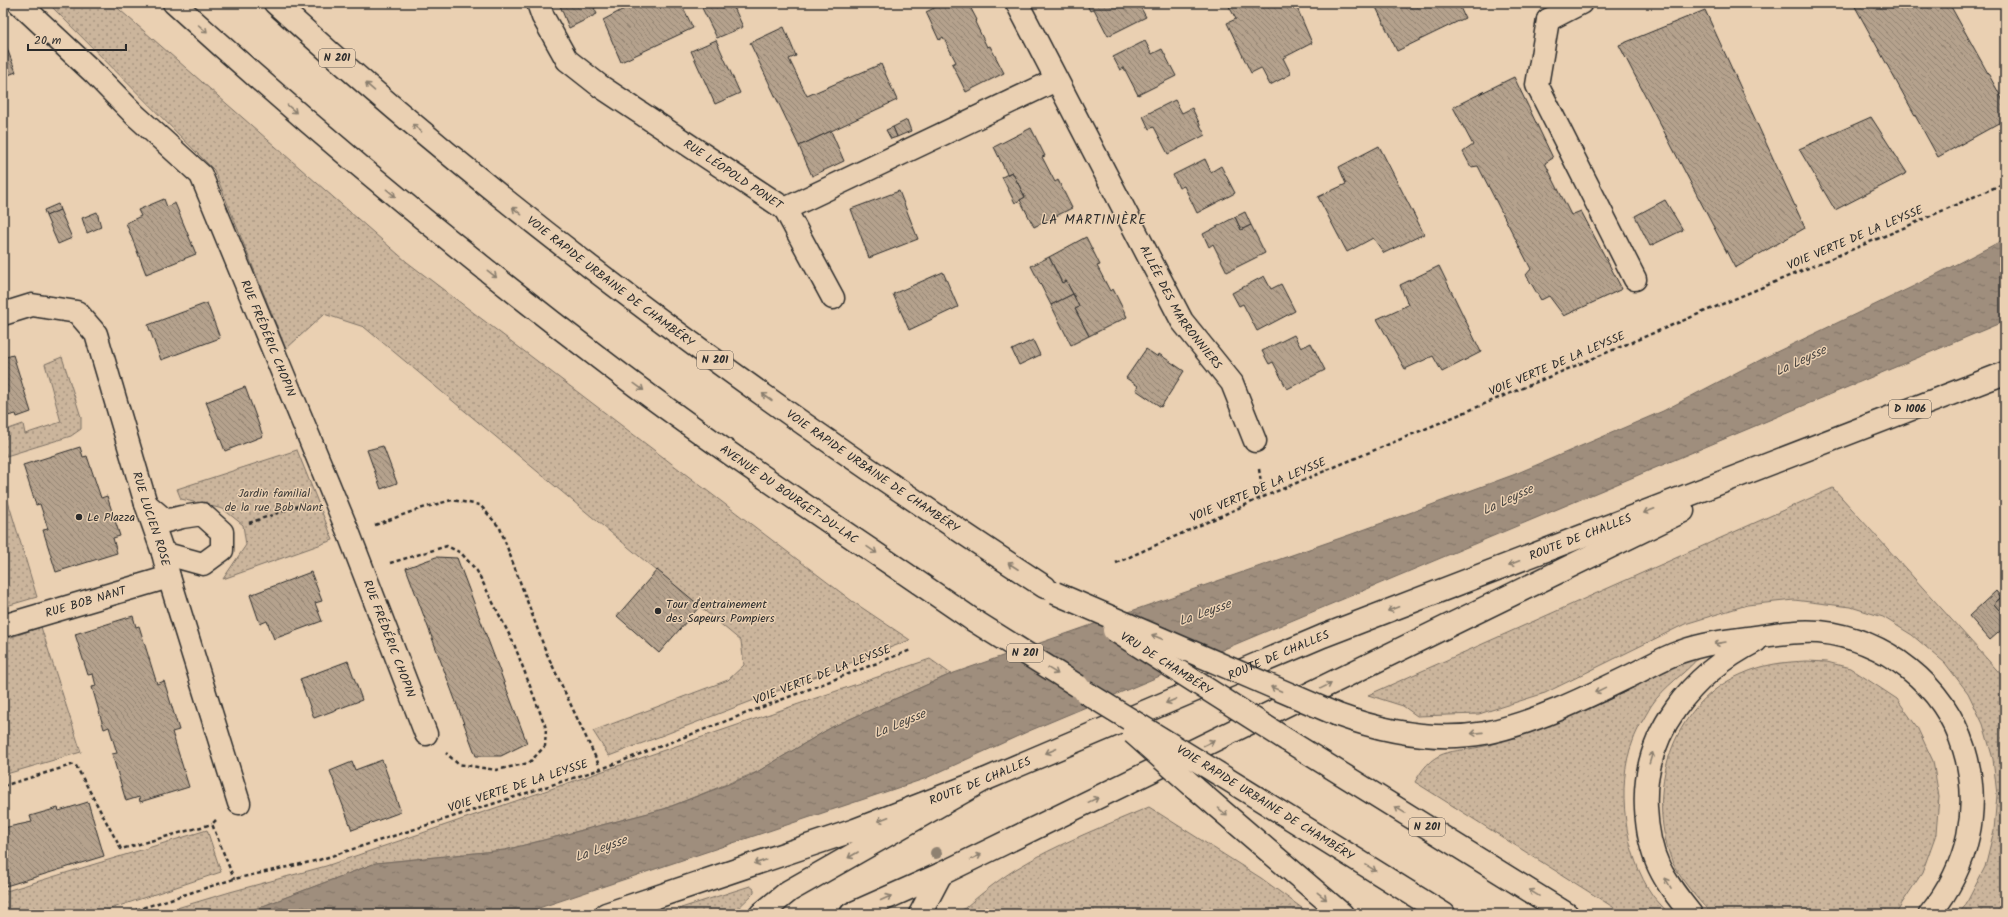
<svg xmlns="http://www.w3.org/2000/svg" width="2008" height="917" font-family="Kalam,sans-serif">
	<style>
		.green { fill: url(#green-dots); stroke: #7b7064 }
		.water { fill: url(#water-ripples); stroke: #71665c }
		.building { fill: url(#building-back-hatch); stroke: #2b2b2b }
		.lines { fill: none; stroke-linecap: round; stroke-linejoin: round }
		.minor-casing { stroke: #2b2b2b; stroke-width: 25 }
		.major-casing { stroke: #2b2b2b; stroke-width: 25 }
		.highway-casing { stroke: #2b2b2b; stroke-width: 25 }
		.path { stroke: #2b2b2b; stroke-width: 2.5; stroke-dasharray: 4 3; stroke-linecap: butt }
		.minor { stroke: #ead0b2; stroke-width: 22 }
		.major { stroke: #ead0b2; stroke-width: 22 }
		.highway { stroke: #ead0b2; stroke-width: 22 }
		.highway-bridge-casing { stroke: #2b2b2b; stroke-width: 25; stroke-linecap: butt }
		.highway-bridge { stroke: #ead0b2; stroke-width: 22 }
		.tree { fill: #8e8171 }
		.oneway { stroke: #8a7e6e }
		.poi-dot { fill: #2b2b2b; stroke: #ead0b2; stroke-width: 1.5 }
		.labels { text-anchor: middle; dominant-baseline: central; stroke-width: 3; stroke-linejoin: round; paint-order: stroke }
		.shield { fill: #ead0b2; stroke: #645c54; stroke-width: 1 }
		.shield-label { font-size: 11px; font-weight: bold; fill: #2b2b2b }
		.street-label { font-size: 12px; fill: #2b2b2b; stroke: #ead0b2 }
		.park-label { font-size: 12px; fill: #43403c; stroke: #ead0b2 }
		.poi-label { font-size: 12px; fill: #2b2b2b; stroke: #ead0b2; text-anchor: start }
		.neighbourhood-label { font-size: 13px; letter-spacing: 1px; fill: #2b2b2b; stroke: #ead0b2 }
		.water-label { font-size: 13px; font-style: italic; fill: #484440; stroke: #ead0b2 }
	</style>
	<defs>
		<pattern id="green-dots" width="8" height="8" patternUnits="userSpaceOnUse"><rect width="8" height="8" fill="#cbb59c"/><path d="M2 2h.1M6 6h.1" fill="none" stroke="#a5937f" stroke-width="1.8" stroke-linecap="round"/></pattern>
		<pattern id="water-ripples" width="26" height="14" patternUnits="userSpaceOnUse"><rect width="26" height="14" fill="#9f8e7d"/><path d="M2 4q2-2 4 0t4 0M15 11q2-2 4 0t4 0" fill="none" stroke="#827467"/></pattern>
		<pattern id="building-back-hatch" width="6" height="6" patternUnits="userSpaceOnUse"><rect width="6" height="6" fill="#b5a28d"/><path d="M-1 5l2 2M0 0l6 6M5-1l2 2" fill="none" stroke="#938473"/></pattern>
	</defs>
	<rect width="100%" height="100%" fill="#ead0b2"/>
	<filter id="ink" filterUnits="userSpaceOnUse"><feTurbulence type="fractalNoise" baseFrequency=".025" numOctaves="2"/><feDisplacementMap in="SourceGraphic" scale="8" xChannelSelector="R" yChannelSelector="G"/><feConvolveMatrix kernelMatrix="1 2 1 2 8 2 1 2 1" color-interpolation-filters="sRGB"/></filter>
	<g filter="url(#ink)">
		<g class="green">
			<path d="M48,3h64l295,259 445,339 58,39 -301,116 -16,-25 135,-51 16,-15 -3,-24 -377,-314 -40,-13 -38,35 -72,-179z"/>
			<path d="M62,357l19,60v12l-10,7 -68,21v-26l20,-7 2,10 36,-12 -16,-58z"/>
			<path d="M297,450l36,90 -110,39 23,-34 -3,-20 -20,-16 -42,-10 -4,-10z"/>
			<path d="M3,485l34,112 -34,10z"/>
			<path d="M1833,488l172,191v235h-47l7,-8 20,-39 9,-37 3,-35 -4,-36 -10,-35 -15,-31 -23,-30 -33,-28 -29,-18 -32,-10 -57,-7 -47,5 -62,19 -140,69 -66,21 -62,2 -14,-10 -35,-11z"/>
			<path d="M41,627l40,125 -78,23v-135z"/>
			<path d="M1700,656c-15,18 -36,30 -49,50 -6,11 -14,23 -18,35 -18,45 -8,115 20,155 5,6 11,12 16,18h-45l-209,-132c21,-39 41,-27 77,-38 34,-10 68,-23 101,-37 36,-16 70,-36 107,-51z"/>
			<path d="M930,659l21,15 -119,53 -75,45 -93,37 -159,41 -129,13 -134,51h-85l73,-22 96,-26z"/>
			<path d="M1807,661l20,1 23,6 47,31 20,28 16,34 6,36 -3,37 -14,39 -27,41h-183c-11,-10 -35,-39 -40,-53 -27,-69 -1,-157 70,-187 22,-10 42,-12 65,-13z"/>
			<path d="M1149,807l112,71 49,36h-352c18,-16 37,-32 58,-45 41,-25 88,-43 133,-62z"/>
			<path d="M207,830l14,42 -126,42h-92v-22z"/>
			<path d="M750,886l4,3v4l-22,21h-55l4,-6z"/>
		</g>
		<path class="water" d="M2005,239v82l-976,410 -105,48 -403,135h-279l134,-51 129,-13 159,-41 88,-34 80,-48 119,-53 401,-140 161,-59 150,-64 103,-54 148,-71z"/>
		<g class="building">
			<path d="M559,3h45l-10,5 3,6 -28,14z"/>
			<path d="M635,3h46l12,25 -72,34 -18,-42z"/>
			<path d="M711,3h21l11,24 -26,11 -15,-30z"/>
			<path d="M732,3h15l-13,6z"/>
			<path d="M944,3h24l9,17 -2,2 12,25 3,-1 14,27 -38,19 -14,-28 4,-2 -13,-25 -4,3 -13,-28z"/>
			<path d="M1086,3h52l8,14 -38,19 -14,-27 -4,2z"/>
			<path d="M1227,3h30l2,4 9,-4h27l17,40 -29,15 8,16 -21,11 -9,-17 -10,5 -24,-50 9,-4z"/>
			<path d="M1374,3h84l7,15 -68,33z"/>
			<path d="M1853,3h96l56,101v16l-67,37z"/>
			<path d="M1705,10l100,218 -70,40 -116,-223z"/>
			<path d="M784,27l12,29 -7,3 18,37 74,-32 16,36 -98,46 -49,-103z"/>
			<path d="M3,38l13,34 -13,5z"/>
			<path d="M716,40l24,53 -25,11 -24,-53z"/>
			<path d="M1145,41l7,13 10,-5 14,27 -38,19 -14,-27 -4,2 -7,-13z"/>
			<path d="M1514,77l39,81 -8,5 26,52 10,-4 41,78 -58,27 -15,-20 -8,4 -15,-25 5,-6 -53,-103 -7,1 -8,-15 10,-7 -20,-38z"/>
			<path d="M1175,100l7,13 10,-5 13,27 -37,19 -14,-27 -5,2 -6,-13z"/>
			<path d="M1871,117l36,56 -72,37 -36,-61z"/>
			<path d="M907,120l4,11 -14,6 -4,-10z"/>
			<path d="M893,127l4,10 -6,2 -5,-9z"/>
			<path d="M1031,128l14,28 -3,1 13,25 3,-2 14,28 -38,19 -14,-27 5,-3 -13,-25 -5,2 -13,-27z"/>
			<path d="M831,131l13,30 -32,15 -13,-30z"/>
			<path d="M1379,146l45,88 -40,19 -11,-15 -26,14 -29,-55 28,-13 -7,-17z"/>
			<path d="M1205,159l6,13 10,-6 14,27 -38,20 -13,-27 -5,2 -6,-13z"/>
			<path d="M1012,172l13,25 -10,6 -13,-26z"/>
			<path d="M899,191l19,48 -49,19 -18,-49z"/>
			<path d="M164,199l3,8 8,-4 21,51 -50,20 -20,-51 15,-7 -3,-6z"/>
			<path d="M1665,200l18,30 -33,16 -15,-30z"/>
			<path d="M58,204l2,6 -14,6 -2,-6z"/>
			<path d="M60,210l12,28 -14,6 -12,-28z"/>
			<path d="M97,212l4,15 -14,6 -5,-15z"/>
			<path d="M1245,212l6,13 -10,5 -6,-13z"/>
			<path d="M1235,217l6,13 10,-5 14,28 -38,19 -14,-28 -4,3 -6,-13z"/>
			<path d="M1086,237l14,28 -3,1 13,25 3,-2 14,28 -38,19 -14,-27 4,-2 -6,-13 -7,-13 -4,2 -13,-26z"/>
			<path d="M1049,257l13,26 4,-2 7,13 -22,11 -20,-39z"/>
			<path d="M1439,266l42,86 -39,20 -9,-16 -28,13 -28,-50 31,-14 -8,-20z"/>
			<path d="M943,272l15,35 -49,23 -16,-36z"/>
			<path d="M1264,276l7,13 10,-5 14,27 -38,20 -14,-27 -4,2 -7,-13z"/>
			<path d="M1073,294l6,13 -4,2 14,27 -18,9 -20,-40z"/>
			<path d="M207,303l13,35 -59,22 -13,-35z"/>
			<path d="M1294,335l7,13 10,-5 14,27 -38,19 -14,-27 -4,2 -7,-13z"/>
			<path d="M1033,340l7,15 -21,10 -7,-15z"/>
			<path d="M1146,349l12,8 1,-3 25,17 -23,36 -25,-17 2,-4 -12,-8z"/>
			<path d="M13,355l18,57 -14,5 -1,-3 -13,3v-59z"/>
			<path d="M245,387l18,49 -38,15 -19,-49z"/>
			<path d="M383,446l14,37 -16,6 -14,-39z"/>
			<path d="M80,447l3,10 4,-1 14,42 6,-2 13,40 -7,2 4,15 -61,19 -13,-42 5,-1 -8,-25 -4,1 -13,-40z"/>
			<path d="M436,557l21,1 70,185 -26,13h-25l-70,-188z"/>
			<path d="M657,570l43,36 -41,47 -42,-37z"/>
			<path d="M311,572l11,29 -7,2 7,18 -48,18 -7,-18 -7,3 -10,-29z"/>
			<path d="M1996,591l5,6 -7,7 11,13v10l-15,13 -21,-24z"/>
			<path d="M2004,595l1,1v21l-11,-13z"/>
			<path d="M133,616l3,11 3,-1 18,58 7,-3 15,49 -7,2 17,55 -49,15 -1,-5 -13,4 -14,-47 5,-1 -8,-26 -5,2 -12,-42 4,-1 -3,-12 -5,1 -13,-41z"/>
			<path d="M348,661l14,39 -48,18 -14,-39z"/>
			<path d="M382,760l19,52 -49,18 -22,-59 22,-9 3,8z"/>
			<path d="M88,802l16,54 -98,30 -3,-10v-48l29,-6 -2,-6 28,-8 1,3z"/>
		</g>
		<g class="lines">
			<defs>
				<g id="minor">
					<path id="s1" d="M19,3l75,70 41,42 66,60 148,359 77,200"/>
					<path id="s2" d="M538,3l5,14 24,43 33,26 185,123 271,-129"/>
					<path id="s3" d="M1017,3l165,318 50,62 23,58"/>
					<path d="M1548,20l-11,65 98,194"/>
					<path d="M1548,20l33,-17"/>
					<path d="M785,209l48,89"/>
					<path id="s4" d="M3,314l29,-9 45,7 19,22 50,170 17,49 6,24 70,226"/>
					<path d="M146,504l20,17 16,-4 20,-3 20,18v18l-19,14 -40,-11"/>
					<path id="s5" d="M3,626l166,-49"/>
				</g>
				<g id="major">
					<path id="s6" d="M606,914l249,-84 129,-50 339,-144 682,-263"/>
					<path d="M851,914l90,-40 742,-363"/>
				</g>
				<g id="highway">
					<path id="s7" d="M174,3c139,127 283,247 433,361 118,90 243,171 366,256"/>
					<path id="s8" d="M275,3c238,218 500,408 770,584"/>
					<path d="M1338,715c47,17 96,27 147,18 49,-10 98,-34 143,-56 17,-8 34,-19 52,-25 22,-8 45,-11 68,-14 23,-3 47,-8 71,-6 66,7 125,52 145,117 18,59 4,118 -34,165"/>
					<path d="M1287,740l280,174"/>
					<path d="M1219,774l225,140"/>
					<path d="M1194,787l148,127"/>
					<path d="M627,907l11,7"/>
					<path d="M761,914l28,-23 195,-111"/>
					<path d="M920,914l21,-40"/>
					<path d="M1691,914c-12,-15 -24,-30 -32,-47 -9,-19 -12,-39 -13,-59 -4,-75 46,-134 110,-167"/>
				</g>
			</defs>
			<use href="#minor" class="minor-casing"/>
			<use href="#major" class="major-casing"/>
			<use href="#highway" class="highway-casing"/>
			<g class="path">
				<path d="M1259,469l4,28"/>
				<path d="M249,523l58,-20"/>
				<path d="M375,525l44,-16 33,-9 28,5 20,23 46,124 55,117"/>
				<path d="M390,563l57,-17 14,7 16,18 37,73 32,84 -1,18 -16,17 -33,7 -38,-6 -12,-11"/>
				<path d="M1116,563l147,-66 638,-268 104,-46"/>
				<path d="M3,786l72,-22 46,85 91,-25"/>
				<path d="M216,820l-4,4 22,55"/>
				<path d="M123,914l111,-35 85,-19 282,-91 310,-119"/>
			</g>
			<use href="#minor" class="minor"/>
			<use href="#major" class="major"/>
			<use href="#highway" class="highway"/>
			<defs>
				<g id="highway-bridge">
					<path d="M1055,593l283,122"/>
					<path d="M973,620l105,66"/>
					<path id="s9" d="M1114,630l173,110"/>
					<path d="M1085,692l134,82"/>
					<path d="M1133,733l61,54"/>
				</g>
			</defs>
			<use href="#highway-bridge" class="highway-bridge-casing"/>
			<use href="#highway-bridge" class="highway-bridge"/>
		</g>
		<circle class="tree" cx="936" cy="853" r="6"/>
		<defs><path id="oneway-shaft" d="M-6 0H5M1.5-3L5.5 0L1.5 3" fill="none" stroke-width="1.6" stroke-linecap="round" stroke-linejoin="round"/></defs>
		<g class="oneway">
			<use href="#oneway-shaft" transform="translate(203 29) rotate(42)"/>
			<use href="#oneway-shaft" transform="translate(370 87) rotate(-139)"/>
			<use href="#oneway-shaft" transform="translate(292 109) rotate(41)"/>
			<use href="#oneway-shaft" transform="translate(417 128) rotate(-140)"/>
			<use href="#oneway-shaft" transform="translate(391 193) rotate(39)"/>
			<use href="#oneway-shaft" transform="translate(517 211) rotate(-141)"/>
			<use href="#oneway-shaft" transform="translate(492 274) rotate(38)"/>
			<use href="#oneway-shaft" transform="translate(639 387) rotate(36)"/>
			<use href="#oneway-shaft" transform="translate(767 397) rotate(-144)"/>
			<use href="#oneway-shaft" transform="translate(1649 511) rotate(159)"/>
			<use href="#oneway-shaft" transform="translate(872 550) rotate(34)"/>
			<use href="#oneway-shaft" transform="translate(1514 563) rotate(159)"/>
			<use href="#oneway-shaft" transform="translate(1013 566) rotate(-147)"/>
			<use href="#oneway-shaft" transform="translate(1393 609) rotate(159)"/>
			<use href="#oneway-shaft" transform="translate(1157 637) rotate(-157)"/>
			<use href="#oneway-shaft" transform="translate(1720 643) rotate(170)"/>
			<use href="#oneway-shaft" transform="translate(1053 671) rotate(32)"/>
			<use href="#oneway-shaft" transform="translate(1326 686) rotate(-26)"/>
			<use href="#oneway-shaft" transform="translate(1276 689) rotate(-157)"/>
			<use href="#oneway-shaft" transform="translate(1600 690) rotate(154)"/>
			<use href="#oneway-shaft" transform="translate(1171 701) rotate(157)"/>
			<use href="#oneway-shaft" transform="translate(1477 733) rotate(174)"/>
			<use href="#oneway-shaft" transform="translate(1209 743) rotate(-26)"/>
			<use href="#oneway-shaft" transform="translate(1051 751) rotate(157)"/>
			<use href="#oneway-shaft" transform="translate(1651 758) rotate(-73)"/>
			<use href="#oneway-shaft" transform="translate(1093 800) rotate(-26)"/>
			<use href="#oneway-shaft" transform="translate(1400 810) rotate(-148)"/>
			<use href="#oneway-shaft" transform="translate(1223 812) rotate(41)"/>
			<use href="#oneway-shaft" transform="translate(883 819) rotate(159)"/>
			<use href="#oneway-shaft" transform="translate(853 855) rotate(150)"/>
			<use href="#oneway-shaft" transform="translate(976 857) rotate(-26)"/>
			<use href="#oneway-shaft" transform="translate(760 862) rotate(161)"/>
			<use href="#oneway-shaft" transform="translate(1371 868) rotate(32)"/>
			<use href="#oneway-shaft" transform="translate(1668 883) rotate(-120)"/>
			<use href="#oneway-shaft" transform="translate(1534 893) rotate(-148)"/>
			<use href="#oneway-shaft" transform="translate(1322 896) rotate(38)"/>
			<use href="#oneway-shaft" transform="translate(886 898) rotate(-24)"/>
		</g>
	</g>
	<g class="poi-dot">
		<circle cx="79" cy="517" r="4"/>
		<circle cx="658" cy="611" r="4"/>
	</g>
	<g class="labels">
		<g class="shield">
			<rect x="319" y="49" width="36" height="18" rx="3"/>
			<rect x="697" y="351" width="36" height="18" rx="3"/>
			<rect x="1889" y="400" width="42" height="18" rx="3"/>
			<rect x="1007" y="644" width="36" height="18" rx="3"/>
			<rect x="1409" y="818" width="36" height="18" rx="3"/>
		</g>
		<g class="shield-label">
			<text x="337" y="58">N 201</text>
			<text x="715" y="360">N 201</text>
			<text x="1910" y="409">D 1006</text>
			<text x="1025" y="653">N 201</text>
			<text x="1427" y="827">N 201</text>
		</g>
		<g class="street-label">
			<text stroke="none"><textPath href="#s2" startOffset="266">RUE LÉOPOLD PONET</textPath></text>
			<text transform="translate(1855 238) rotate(-23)">VOIE VERTE DE LA LEYSSE</text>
			<text stroke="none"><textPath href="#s8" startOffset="436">VOIE RAPIDE URBAINE DE CHAMBÉRY</textPath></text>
			<text stroke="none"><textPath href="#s3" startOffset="346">ALLÉE DES MARRONNIERS</textPath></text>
			<text stroke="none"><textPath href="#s1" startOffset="427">RUE FRÉDÉRIC CHOPIN</textPath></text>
			<text transform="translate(1557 364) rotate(-23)">VOIE VERTE DE LA LEYSSE</text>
			<text stroke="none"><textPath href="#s8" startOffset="760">VOIE RAPIDE URBAINE DE CHAMBÉRY</textPath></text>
			<text transform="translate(1258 490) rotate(-23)">VOIE VERTE DE LA LEYSSE</text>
			<text stroke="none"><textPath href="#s7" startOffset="788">AVENUE DU BOURGET-DU-LAC</textPath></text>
			<text stroke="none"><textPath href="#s4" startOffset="298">RUE LUCIEN ROSE</textPath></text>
			<text stroke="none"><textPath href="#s6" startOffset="1045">ROUTE DE CHALLES</textPath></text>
			<text stroke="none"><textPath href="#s5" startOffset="86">RUE BOB NANT</textPath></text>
			<text stroke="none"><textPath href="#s1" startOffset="751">RUE FRÉDÉRIC CHOPIN</textPath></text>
			<text stroke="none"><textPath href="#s6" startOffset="721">ROUTE DE CHALLES</textPath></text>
			<text stroke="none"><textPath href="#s9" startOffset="62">VRU DE CHAMBÉRY</textPath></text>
			<text transform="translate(822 675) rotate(-21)">VOIE VERTE DE LA LEYSSE</text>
			<text stroke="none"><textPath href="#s6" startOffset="397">ROUTE DE CHALLES</textPath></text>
			<text transform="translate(518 786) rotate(-18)">VOIE VERTE DE LA LEYSSE</text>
			<text transform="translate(1265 803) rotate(32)">VOIE RAPIDE URBAINE DE CHAMBÉRY</text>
		</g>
		<g class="park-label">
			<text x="274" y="493">Jardin familial<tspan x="274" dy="14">de la rue Bob Nant</tspan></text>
		</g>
		<g class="poi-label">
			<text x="87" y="517">Le Plazza</text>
			<text x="666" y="604">Tour d'entrainement<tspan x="666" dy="14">des Sapeurs Pompiers</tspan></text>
		</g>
		<g class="neighbourhood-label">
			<text x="1094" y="220">LA MARTINIÈRE</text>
		</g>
		<g class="water-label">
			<text transform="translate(1801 361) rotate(-25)">La Leysse</text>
			<text transform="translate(1508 500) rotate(-25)">La Leysse</text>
			<text transform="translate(1205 613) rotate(-20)">La Leysse</text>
			<text transform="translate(900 724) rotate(-23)">La Leysse</text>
			<text transform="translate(601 849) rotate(-20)">La Leysse</text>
		</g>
	</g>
	<rect width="2008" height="917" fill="none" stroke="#ead0b2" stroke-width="16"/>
	<rect x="8" y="8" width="1992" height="901" fill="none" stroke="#2b2b2b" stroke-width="1.5" filter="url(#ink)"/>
	<path d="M28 44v6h98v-6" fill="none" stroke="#2b2b2b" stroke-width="2"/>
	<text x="34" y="44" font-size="12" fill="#2b2b2b" stroke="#ead0b2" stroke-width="3" paint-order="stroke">20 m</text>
</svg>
